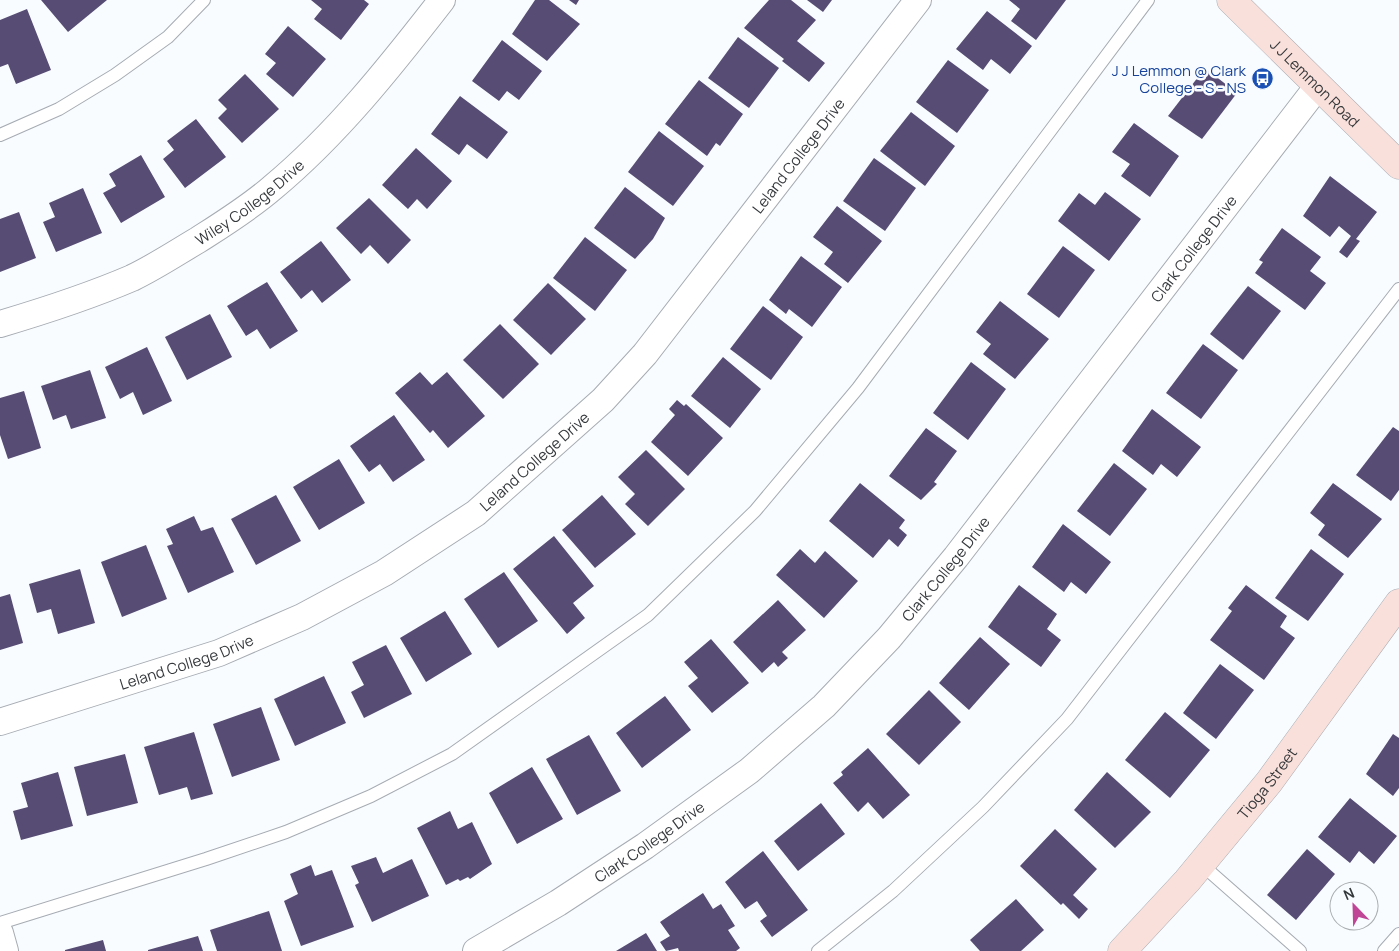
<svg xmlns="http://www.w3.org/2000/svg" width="1399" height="951" font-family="Manrope,sans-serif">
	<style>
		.building { fill: #564c74 }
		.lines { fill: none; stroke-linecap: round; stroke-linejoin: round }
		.lane-casing { stroke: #a6acb3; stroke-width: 14 }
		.street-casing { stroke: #a6acb3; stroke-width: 28 }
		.secondary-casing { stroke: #a6acb3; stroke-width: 29 }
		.lane { stroke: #fff; stroke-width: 12 }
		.street { stroke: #fff; stroke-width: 26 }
		.secondary { stroke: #fae0db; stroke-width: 28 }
		.labels { text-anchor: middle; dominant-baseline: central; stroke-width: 5; stroke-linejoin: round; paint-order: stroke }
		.transit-label { font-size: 15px; fill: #164399; stroke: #f9fcff; text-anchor: end }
		.street-label { font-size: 15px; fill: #36393c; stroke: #f9fcff }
	</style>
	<rect width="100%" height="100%" fill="#f9fcff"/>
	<g class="building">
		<path d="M41,0h66l-39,32z"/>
		<path d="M311,0h53l5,4 -28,36 -27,-21 8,-10z"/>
		<path d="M535,0h14l31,24 -33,37 -35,-27z"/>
		<path d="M569,0h10l-3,5z"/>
		<path d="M769,0h22l25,20 -19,21 28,22 -16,19 -27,-21 2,-2 -40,-31z"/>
		<path d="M807,0h25l-9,12z"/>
		<path d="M1009,0h57l-30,40 -25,-19 9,-12z"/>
		<path d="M27,9l24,61 -35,14 -8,-20 -8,3v-47z"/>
		<path d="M987,11l45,35 -22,28 -19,-15 -8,11 -27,-21z"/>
		<path d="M288,26l38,33 -33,38 -27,-23 10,-11 -11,-9z"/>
		<path d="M738,37l41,31 -30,40 -41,-30z"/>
		<path d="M502,40l40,31 -23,29 -12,-9 -8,10 -27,-20z"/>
		<path d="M948,60l41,30 -32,43 -41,-31z"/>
		<path d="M1205,68l32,25 -35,46 -34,-23z"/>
		<path d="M245,74l34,35 -37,34 -24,-25 9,-9 -9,-9z"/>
		<path d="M699,80l44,34 -23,32 -4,-3 -9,13 -42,-32z"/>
		<path d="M460,96l48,36 -21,27 -20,-15 -8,11 -28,-21z"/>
		<path d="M911,112l44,34 -30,40 -45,-35z"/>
		<path d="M196,119l30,38 -41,31 -22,-29 11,-9 -7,-9z"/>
		<path d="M1134,123l45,33 -29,41 -29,-21 9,-12 -18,-12z"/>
		<path d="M659,131l45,35 -31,40 -45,-34z"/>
		<path d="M416,148l36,33 -25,28 -10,-10 -9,10 -26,-24z"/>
		<path d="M141,155l24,42 -44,26 -18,-30 13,-7 -7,-12z"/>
		<path d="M874,158l42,30 -31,43 -42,-30z"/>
		<path d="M1330,176l47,36 -21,27 4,2 -13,17 -8,-6 12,-16 -12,-10 -9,11 -27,-21z"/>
		<path d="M625,187l40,31 -12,21 -18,20 -41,-31z"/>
		<path d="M83,188l19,45 -46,19 -13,-30 12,-5 -6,-14z"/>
		<path d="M1105,192l36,27 -32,42 -51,-40 21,-28 16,12z"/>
		<path d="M369,198l42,42 -23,24 -18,-19 -9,9 -25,-26z"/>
		<path d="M837,206l45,35 -34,42 -24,-19 9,-12 -20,-15z"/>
		<path d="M19,212l17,46 -36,14v-53z"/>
		<path d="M1282,228l39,29 -11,14 16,12 -21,27 -50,-37 8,-11 -4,-2z"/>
		<path d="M585,237l42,33 -32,41 -42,-33z"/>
		<path d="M321,241l30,39 -29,23 -10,-13 -11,9 -21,-27z"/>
		<path d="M1063,246l32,24 -36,48 -32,-24z"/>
		<path d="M801,256l41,31 -30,40 -23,-18 -3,5 -17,-14z"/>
		<path d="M267,282l31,49 -28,18 -13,-20 -11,7 -19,-30z"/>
		<path d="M548,283l38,36 -35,36 -38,-35z"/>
		<path d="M1248,286l33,25 -38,49 -33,-26z"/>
		<path d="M1000,301l49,38 -34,40 -32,-25 8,-10 -15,-12z"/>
		<path d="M763,306l40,31 -32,43 -41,-31z"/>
		<path d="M210,314l22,43 -45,23 -22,-43z"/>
		<path d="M500,324l39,40 -36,35 -40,-39z"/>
		<path d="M1203,344l35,26 -37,49 -35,-26z"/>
		<path d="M147,347l25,54 -29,14 -10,-23 -13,7 -15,-32z"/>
		<path d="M723,357l38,32 -31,39 -39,-32z"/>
		<path d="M971,362l35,27 -38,51 -35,-27z"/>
		<path d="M90,370l16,48 -35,11 -5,-14 -13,5 -12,-34z"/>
		<path d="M420,372l12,13 15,-13 38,44 -37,32 -15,-18 -3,3 -35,-40z"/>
		<path d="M24,391l17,57 -33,11 -8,-24v-37z"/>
		<path d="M677,400l7,6 2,-2 37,34 -35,38 -37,-34 24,-27 -6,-6z"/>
		<path d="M1152,409l49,38 -24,30 -16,-13 -8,11 -31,-24z"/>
		<path d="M394,415l31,45 -32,22 -13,-18 -11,8 -19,-26z"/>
		<path d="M1393,427l6,4v59l-8,11 -35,-26z"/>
		<path d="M926,428l31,23 -23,31 3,2 -16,16 -32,-24z"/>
		<path d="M646,450l39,39 -37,37 -23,-22 10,-10 -17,-17z"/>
		<path d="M339,459l26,44 -46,27 -26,-43z"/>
		<path d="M1114,463l33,26 -37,47 -33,-25z"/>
		<path d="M860,483l45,37 -6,8 8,7 -9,12 -9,-8 -16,19 -44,-37z"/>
		<path d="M1333,483l49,36 -34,39 -30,-23 7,-10 -15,-12z"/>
		<path d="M276,495l25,46 -45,24 -25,-46z"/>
		<path d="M602,495l34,39 -41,34 -33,-38z"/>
		<path d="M194,516l7,15 12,-4 21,45 -46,21 -21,-47 6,-2 -7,-15z"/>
		<path d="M1063,524l48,38 -25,32 -15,-12 -7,10 -32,-25z"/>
		<path d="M554,536l40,50 -21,17 12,15 -18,16 -54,-65z"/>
		<path d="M146,545l21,54 -45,18 -21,-55z"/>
		<path d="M800,549l15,14 10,-12 33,30 -34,37 -48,-43z"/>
		<path d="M1311,549l33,25 -36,47 -33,-23z"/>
		<path d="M80,569l15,54 -37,11 -7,-25 -14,4 -8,-29z"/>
		<path d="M504,572l34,49 -40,27 -34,-49z"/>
		<path d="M1019,585l38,29 -10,15 14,11 -20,27 -53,-40z"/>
		<path d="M1246,585l41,31 -7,11 15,11 -31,42 -54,-40 22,-29 -4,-3z"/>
		<path d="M10,594l13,49 -23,7v-53z"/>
		<path d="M778,600l28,30 -24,22 6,6 -10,9 -4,-5 -12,11 -29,-31z"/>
		<path d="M445,611l27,43 -46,28 -26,-44z"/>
		<path d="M980,637l30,27 -41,46 -30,-27z"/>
		<path d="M711,639l38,44 -37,30 -24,-27 10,-8 -14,-16z"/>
		<path d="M386,645l26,49 -48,24 -13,-26 13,-7 -12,-23z"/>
		<path d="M1220,664l34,26 -38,49 -33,-26z"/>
		<path d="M324,676l22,47 -51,23 -21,-47z"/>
		<path d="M929,690l32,32 -42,43 -33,-31z"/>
		<path d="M665,696l26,34 -49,38 -26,-35z"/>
		<path d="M261,707l19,53 -48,17 -19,-53z"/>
		<path d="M1165,712l45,38 -40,48 -45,-38z"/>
		<path d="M194,732l19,62 -22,6 -4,-13 -28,8 -15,-48z"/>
		<path d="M1393,734l6,4v50l-6,8 -27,-22z"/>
		<path d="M589,735l32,56 -44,24 -31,-56z"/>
		<path d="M868,748l42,47 -27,24 -15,-17 -10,10 -25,-29 10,-8 -2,-3z"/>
		<path d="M125,754l13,49 -51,13 -13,-49z"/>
		<path d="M532,767l31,52 -46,25 -28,-51z"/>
		<path d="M58,772l15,54 -52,14 -8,-29 15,-4 -7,-24z"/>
		<path d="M1107,772l44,40 -36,36 -41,-38z"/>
		<path d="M1350,798l47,38 -23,28 -15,-13 -9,12 -32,-26z"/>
		<path d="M821,803l24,31 -47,37 -24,-30z"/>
		<path d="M450,811l8,18 14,-7 20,42 -22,15 -2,-2 -8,4 -2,-2 -12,6 -29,-57z"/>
		<path d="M1055,829l42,40 -24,26 15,14 -9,10 -16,-16 -2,2 -41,-39z"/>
		<path d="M1307,849l28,25 -39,46 -29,-25z"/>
		<path d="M763,851l45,59 -36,27 -12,-16 7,-5 -10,-15 -12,8 -20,-27z"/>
		<path d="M376,857l7,16 29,-14 17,37 -57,26 -17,-37 4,-2 -8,-17z"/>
		<path d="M311,865l4,11 17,-6 22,57 -53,19 -17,-45 14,-7 -8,-20z"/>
		<path d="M703,893l10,16 8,-5 14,22 -7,4 12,18 -4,3h-57l-1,-3 -12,3 -6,-9 10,-6 -10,-14z"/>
		<path d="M1016,899l28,31 -23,21h-41l-10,-11z"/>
		<path d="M269,911l13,40h-65l-7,-21z"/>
		<path d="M646,933l11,18h-41z"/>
		<path d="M198,936l5,15h-55v-1z"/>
		<path d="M103,940l3,11h-41v-1z"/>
	</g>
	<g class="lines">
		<defs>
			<g id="lane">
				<path d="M0,135l59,-26 56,-34 53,-38 36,-37"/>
				<path d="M1201,864l99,87"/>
				<path d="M0,923l206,-64 80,-27 85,-36 81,-42 196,-139 107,-104 103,-123 290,-388"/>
				<path d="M818,951l75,-60 90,-84 84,-88 332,-430"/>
				<path d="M1384,951l15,-17"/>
			</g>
			<g id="street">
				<path id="s1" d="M0,324c44,-13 90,-28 132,-46 23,-11 44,-25 66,-38 25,-16 51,-32 74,-52 65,-54 118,-121 170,-188"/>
				<path id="s2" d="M0,722l219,-69 83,-36 82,-44 92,-60 127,-113 42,-46 273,-354"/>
				<path d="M0,933l5,18"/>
				<path id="s3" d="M476,951l82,-48 87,-57 104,-75 75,-65 65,-68 67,-81 362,-471"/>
			</g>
			<g id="secondary">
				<path id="s4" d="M1231,0l168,165"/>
				<path id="s5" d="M1122,951l65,-70 82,-99 130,-179"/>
			</g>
		</defs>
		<use href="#lane" class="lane-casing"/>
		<use href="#street" class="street-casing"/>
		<use href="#secondary" class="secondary-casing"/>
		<use href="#lane" class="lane"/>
		<use href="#street" class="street"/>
		<use href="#secondary" class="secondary"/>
	</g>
	<defs>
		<symbol id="bus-disc" viewBox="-11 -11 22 22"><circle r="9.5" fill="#1a4fb4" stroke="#f9fcff"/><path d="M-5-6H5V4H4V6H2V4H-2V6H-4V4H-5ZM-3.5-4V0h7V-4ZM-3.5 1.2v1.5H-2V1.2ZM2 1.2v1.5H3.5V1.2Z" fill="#fff"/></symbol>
	</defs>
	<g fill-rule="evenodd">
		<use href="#bus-disc" x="1250" y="66" width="25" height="25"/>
	</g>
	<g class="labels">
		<g class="transit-label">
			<text x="1246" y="70">J J Lemmon @ Clark<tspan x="1246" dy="17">College - S - NS</tspan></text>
		</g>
		<g class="street-label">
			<text stroke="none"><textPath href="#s4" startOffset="118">J J Lemmon Road</textPath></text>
			<text stroke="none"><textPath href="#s2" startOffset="1006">Leland College Drive</textPath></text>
			<text stroke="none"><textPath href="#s1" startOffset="280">Wiley College Drive</textPath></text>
			<text stroke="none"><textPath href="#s3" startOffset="1015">Clark College Drive</textPath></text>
			<text stroke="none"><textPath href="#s2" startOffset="601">Leland College Drive</textPath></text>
			<text stroke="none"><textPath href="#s3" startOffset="610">Clark College Drive</textPath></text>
			<text stroke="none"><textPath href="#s2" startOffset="196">Leland College Drive</textPath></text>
			<text stroke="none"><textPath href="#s5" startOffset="222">Tioga Street</textPath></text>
			<text stroke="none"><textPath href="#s3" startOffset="205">Clark College Drive</textPath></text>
		</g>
	</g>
	<g transform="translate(1354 906) rotate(337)"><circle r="24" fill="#f9fcff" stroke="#abaeb1"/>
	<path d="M0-4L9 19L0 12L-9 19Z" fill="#c04597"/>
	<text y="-8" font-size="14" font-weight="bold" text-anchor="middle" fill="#36393c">N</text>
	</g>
</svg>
